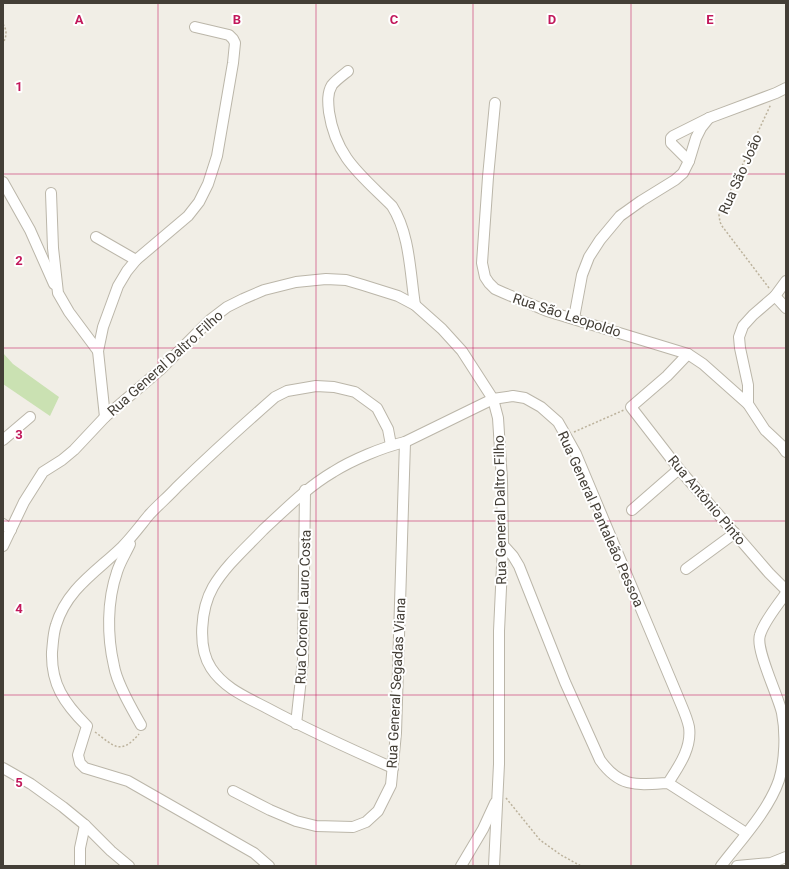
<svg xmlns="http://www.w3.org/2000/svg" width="789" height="869" font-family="Roboto,sans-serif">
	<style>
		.green { fill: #cae1b2 }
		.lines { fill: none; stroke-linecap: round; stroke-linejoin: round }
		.minor-casing { stroke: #bbb6a9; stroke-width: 12 }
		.path { stroke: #bcb29c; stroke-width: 1.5; stroke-dasharray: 2 2; stroke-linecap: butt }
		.minor { stroke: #fff; stroke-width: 10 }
		.grid { fill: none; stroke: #c2185b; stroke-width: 1; stroke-opacity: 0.55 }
		.labels { text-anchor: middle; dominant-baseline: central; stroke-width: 4; stroke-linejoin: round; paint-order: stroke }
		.street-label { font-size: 14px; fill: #433e36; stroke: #fff }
		.grid-label { font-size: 13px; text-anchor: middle; font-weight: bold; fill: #c2185b; stroke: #fff; stroke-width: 4; stroke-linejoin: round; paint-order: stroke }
	</style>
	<rect width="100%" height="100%" fill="#f1eee6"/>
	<path class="green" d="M3,353l10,11 46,33 -9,19 -47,-32z"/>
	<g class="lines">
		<defs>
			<g id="minor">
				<path d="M348,71c-5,4 -12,9 -16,14 -5,8 -4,18 -3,27 7,46 32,63 63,94 18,28 18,67 23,99"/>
				<path d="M495,103l-7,74 -6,86 3,14 4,6 6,6 9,4 43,18 141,43 15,10 45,40 17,26 16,15 5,7"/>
				<path d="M689,161l-18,-18v-5l2,-2 36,-18 67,-25 10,-5"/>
				<path d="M3,182l27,48 24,54"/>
				<path d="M51,193l2,55 5,45 11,19 29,39"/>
				<path d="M96,237l40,23"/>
				<path d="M775,296l11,12"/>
				<path d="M574,318l8,-43 7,-18 11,-17 20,-24 21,-15 34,-21 8,-7 6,-12 7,-23 5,-10 8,-10"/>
				<path d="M688,354l-21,22 -36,31 48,62 90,104 17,17"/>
				<path d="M748,404v-19l-8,-37 -1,-11 4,-11 10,-11 22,-19 11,-15"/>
				<path d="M105,417l-7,-66 5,-24 15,-41 9,-15 9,-11 52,-44 11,-14 9,-18 9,-28 16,-93 2,-20 -2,-4 -4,-4 -34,-8"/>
				<path d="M3,440l27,-23"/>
				<path d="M632,510l47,-41"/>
				<path d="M3,524l8,6"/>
				<path d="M130,544c-4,9 -10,18 -13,28 -10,29 -10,64 -3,94 3,18 18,43 27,59"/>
				<path d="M3,546l21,-44 19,-30 19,-12 12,-10 31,-33 55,-47 50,-50 17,-13 16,-8 21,-9 32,-8 30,-3 20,1 17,5 35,11 17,9 27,24 20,22 31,48 5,19 4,62 1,65 -4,86v133l-5,102"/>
				<path d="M686,569l49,-36"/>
				<path d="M296,724l7,-64 2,-170"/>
				<path d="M3,768l28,16 32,23 22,18 26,26 18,15"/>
				<path d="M393,768c-43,-19 -85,-38 -126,-60 -21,-11 -43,-20 -56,-40 -14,-21 -10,-60 2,-81 13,-22 33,-39 50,-57 23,-21 43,-42 70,-58 19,-12 50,-25 72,-30l88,-43 20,-3 12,2 16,9 17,15 8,14 10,18 102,243c4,10 9,20 11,30 3,21 -10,39 -21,56 -31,2 -48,5 -68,-23l-35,-78 -46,-116 -6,-10 -10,-11"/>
				<path d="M668,783l78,50"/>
				<path d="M233,791l37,19 26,11 20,5 37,1 13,-5 12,-11 13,-26 5,-52 9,-291"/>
				<path d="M80,866v-18l5,-23"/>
				<path d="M269,866l-15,-13 -126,-72 -43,-13 -5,-5 -2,-8 9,-29c-23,-23 -36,-42 -35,-74 1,-9 1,-18 4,-27 11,-36 40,-53 66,-78 10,-10 18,-21 27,-32 9,-10 19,-18 28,-28 32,-31 65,-61 98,-90l12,-6 29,-5 18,1 21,5 22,16 11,21 3,16"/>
				<path d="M461,866l22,-37 12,-26"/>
				<path d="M721,866c19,-25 48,-56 58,-86 6,-19 7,-47 3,-67 -4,-18 -27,-64 -22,-78 4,-14 18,-30 26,-42"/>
				<path d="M737,866l34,-3 15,-6"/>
			</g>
		</defs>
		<use href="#minor" class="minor-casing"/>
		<g class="path">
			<path d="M3,24c4,6 4,12 0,19"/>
			<path d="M769,288l-47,-62 -2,-4 -1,-7 52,-111"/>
			<path d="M574,432l50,-22"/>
			<path d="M95,732c19,14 25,24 44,2"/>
			<path d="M506,798l34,42 21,15 20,11"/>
		</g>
		<use href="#minor" class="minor"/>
	</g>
	<path class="grid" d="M158,3v863M316,3v863M473,3v863M631,3v863M3,174h783M3,348h783M3,521h783M3,695h783"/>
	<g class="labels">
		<g class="street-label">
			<text transform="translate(740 174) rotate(-66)">Rua São João</text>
			<text transform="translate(567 315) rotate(18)">Rua São Leopoldo</text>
			<text transform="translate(165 363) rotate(-42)">Rua General Daltro Filho</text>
			<text transform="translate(707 500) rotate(50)">Rua Antônio Pinto</text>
			<text transform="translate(500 510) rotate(-91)">Rua General Daltro Filho</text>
			<text transform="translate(601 519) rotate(66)">Rua General Pantaleão Pessoa</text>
			<text transform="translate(303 607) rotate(-88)">Rua Coronel Lauro Costa</text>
			<text transform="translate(396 683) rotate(-87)">Rua General Segadas Viana</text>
		</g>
	</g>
	<g class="grid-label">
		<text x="79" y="24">A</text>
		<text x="237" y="24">B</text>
		<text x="394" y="24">C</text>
		<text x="552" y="24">D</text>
		<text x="710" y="24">E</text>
		<text x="19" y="91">1</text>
		<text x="19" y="265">2</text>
		<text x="19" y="439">3</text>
		<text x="19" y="613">4</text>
		<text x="19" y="787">5</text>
	</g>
	<rect width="789" height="869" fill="none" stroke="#433e36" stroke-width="8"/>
</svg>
